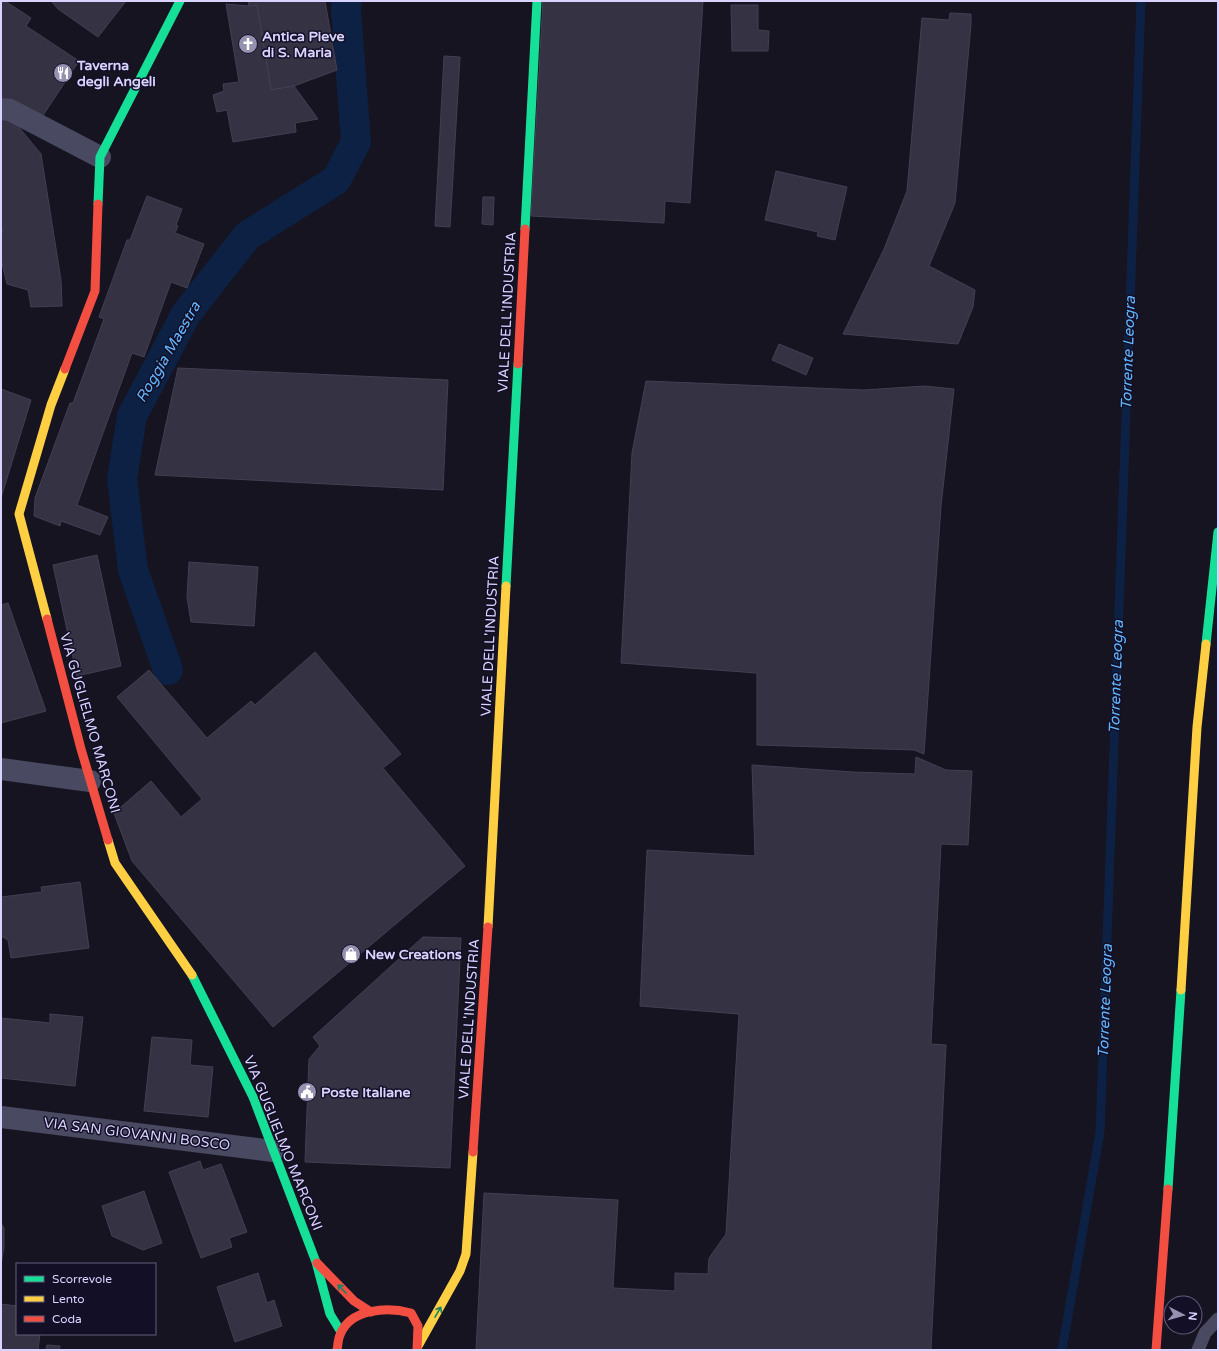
<svg xmlns="http://www.w3.org/2000/svg" width="1219" height="1351" font-family="'Varela Round',sans-serif">
	<style>
		.lines { fill: none; stroke-linecap: round; stroke-linejoin: round }
		.stream { stroke: #0d2144; stroke-width: 9 }
		.canal { stroke: #0d2144; stroke-width: 30 }
		.building { fill: #343243; stroke: #433f54 }
		.lane { stroke: #4a4962; stroke-width: 13 }
		.street { stroke: #4a4962; stroke-width: 22 }
		.fast { stroke: #16e098; stroke-width: 9 }
		.slow { stroke: #ffcf43; stroke-width: 9 }
		.jam { stroke: #f24e42; stroke-width: 9 }
		.oneway { stroke: #158265 }
		.labels { text-anchor: middle; dominant-baseline: central; stroke-width: 3; stroke-linejoin: round; paint-order: stroke }
		.poi-label { font-size: 14px; font-weight: bold; fill: #d9d4ff; stroke: #130f26; text-anchor: start }
		.street-label { font-size: 14px; fill: #d9d4ff; stroke: #130f26 }
		.water-label { font-size: 15px; font-style: italic; fill: #62b6ff; stroke: #130f26 }
	</style>
	<rect width="100%" height="100%" fill="#161421"/>
	<g class="lines">
		<path class="stream" d="M1062,1350l38,-218 41,-1131"/>
		<path class="canal" d="M168,670l-35,-100 -11,-91 10,-63 54,-102 61,-78 89,-56 20,-38 -10,-133 1,-8"/>
	</g>
	<g class="building">
		<path d="M1,1h4l26,17 -5,8 53,35 -39,59 -39,-21z"/>
		<path d="M51,1h75l-28,36 -40,-28z"/>
		<path d="M248,1h77l12,69 -43,16 -23,4 -14,-85 -8,1z"/>
		<path d="M543,1h160l-13,202 -25,-2 -1,22 -133,-7z"/>
		<path d="M226,4l23,2 8,-1 14,85 23,-4 24,33 -23,4 1,9 -63,10 -6,-32 -10,2 -4,-17 11,-4 -1,-7 16,-2z"/>
		<path d="M731,5h27v25l11,1 -1,20h-36z"/>
		<path d="M950,13l21,1v10l-16,179 -26,63 46,24 -2,17 -15,37 -115,-10 41,-85 23,-58 15,-173 27,2z"/>
		<path d="M444,56l16,1 -10,170 -15,-1z"/>
		<path d="M1,116l12,4 28,34 20,126 1,26 -31,1 -3,-17 -21,-6 -6,-25v-27h2l-2,-6z"/>
		<path d="M776,171l71,16 -12,53 -18,-4 1,-4 -53,-12z"/>
		<path d="M147,196l35,13 -6,16 2,1 -3,7 29,11 -17,44 -16,-6 -27,75 -12,-4 -55,152 31,12 -8,18 -39,-14 -1,5 -26,-10 1,-18 35,-95h3l31,-84 -5,-2 28,-77h3z"/>
		<path d="M483,197h11l-1,28 -11,-1z"/>
		<path d="M779,344l34,14 -7,17 -34,-15z"/>
		<path d="M178,368l270,12 -5,110 -288,-15z"/>
		<path d="M646,381l218,9 60,-4 30,3 -13,117 -17,248 -10,-4 -157,-5v-72l-136,-10 11,-210z"/>
		<path d="M1,389l30,11 -30,98z"/>
		<path d="M97,555l24,111 -44,10 -24,-111z"/>
		<path d="M189,562l69,5 -4,59 -63,-4 -4,-25z"/>
		<path d="M8,603l38,108 -45,12v-118z"/>
		<path d="M315,652l86,102 -18,14 82,98 -192,161 -141,-166 -18,-48 37,-32 30,36 21,-18 -85,-102 32,-27 58,68 44,-37 4,4z"/>
		<path d="M916,757l30,13 26,1 -4,74 -27,-1 -10,200 15,1 -15,305h-455l8,-157 134,7 -5,88 62,3v-18l33,1 1,-16 17,-24 13,-220 -99,-8 7,-156 108,6 -3,-91 101,7 62,2z"/>
		<path d="M80,882l9,66 -78,10 -3,-18 -7,-4v-39l41,-5 -1,-5z"/>
		<path d="M423,937l38,1 -11,230 -145,-6 4,-103 11,-13 -7,-9z"/>
		<path d="M50,1014l33,3 -8,69 -74,-8v-60l49,5z"/>
		<path d="M152,1037l40,3 -2,25 23,2 -5,50 -64,-6z"/>
		<path d="M200,1161l3,9 18,-6 26,68 -18,6 3,9 -31,11 -32,-86z"/>
		<path d="M144,1191l18,52 -19,7 -31,-14 -10,-30z"/>
		<path d="M1,1223l3,5v19l-3,18z"/>
		<path d="M258,1273l9,30 7,-3 8,26 -47,16 -18,-55z"/>
		<path d="M1,1304l16,2v28h23l-2,16h-37z"/>
		<path d="M47,1345l13,1 -1,4h-13z"/>
	</g>
	<g class="lines">
		<path class="lane" d="M1198,1350l7,-17 13,-14"/>
		<g class="street">
			<path d="M1,109l9,1 90,47"/>
			<path d="M1,769l89,12"/>
			<path d="M1,1117l272,34"/>
		</g>
		<g class="fast">
			<path d="M98,204l2,-47 80,-156"/>
			<path d="M525,229l12,-228"/>
			<path d="M506,586l12,-222"/>
			<path d="M1206,644l12,-112"/>
			<path d="M192,975l61,122 63,165 14,52 11,18"/>
			<path d="M1168,1189l13,-199"/>
		</g>
		<g class="slow">
			<path d="M47,619l-28,-105 32,-109 14,-36"/>
			<path d="M108,840l7,23 77,112"/>
			<path d="M488,927l18,-341"/>
			<path d="M1181,990l16,-263 9,-83"/>
			<path d="M418,1346l42,-75 6,-17 7,-102"/>
		</g>
		<g class="jam">
			<path d="M518,364l7,-135"/>
			<path d="M65,369l30,-78 3,-87"/>
			<path d="M47,619l34,130 27,91"/>
			<path d="M473,1152l15,-225"/>
			<path d="M317,1263l37,38 17,11"/>
			<path d="M337,1350c1,-5 1,-11 3,-15 10,-27 48,-28 71,-22l7,13 -1,24"/>
			<path d="M1156,1350l12,-161"/>
		</g>
	</g>
	<defs><path id="oneway-shaft" d="M-6 0H5M1.5-3L5.5 0L1.5 3" fill="none" stroke-width="1.6" stroke-linecap="round" stroke-linejoin="round"/></defs>
	<g class="oneway">
		<use href="#oneway-shaft" transform="translate(342 1289) rotate(-134)"/>
		<use href="#oneway-shaft" transform="translate(438 1312) rotate(-60)"/>
	</g>
	<defs>
		<symbol id="church-disc" viewBox="-11 -11 22 22"><circle r="9.5" fill="#9591b1" stroke="#130f26"/><path d="M-1.2-6h2.4v3.5h3.3v2.4h-3.3V6h-2.4V-.1h-3.3v-2.4h3.3Z" fill="#fff"/></symbol>
		<symbol id="restaurant-disc" viewBox="-11 -11 22 22"><circle r="9.5" fill="#9591b1" stroke="#130f26"/><path d="M-5-6h1v4h1v-4h1v4h1v-4h1v5L-1.5 .5V6h-2V.5L-5-1ZM5-6V6H3V1.5H1.5Q1.5-4 5-6Z" fill="#fff"/></symbol>
		<symbol id="shop-disc" viewBox="-11 -11 22 22"><circle r="9.5" fill="#9591b1" stroke="#130f26"/><path d="M-5-2.5h2.3a2.7 3.5 0 0 1 5.4 0H5L5.5 6h-11ZM-1.5-2.5h3a1.5 2.3 0 0 0-3 0Z" fill="#fff"/></symbol>
		<symbol id="civic-disc" viewBox="-11 -11 22 22"><circle r="9.5" fill="#9591b1" stroke="#130f26"/><path d="M-.6-6.5H3V-4.5H.6V-3L4-1V1h2V6H-6V1h2V-1L-.6-3ZM-1.2 2.5V6h2.4V2.5Z" fill="#fff"/></symbol>
	</defs>
	<g fill-rule="evenodd">
		<use href="#church-disc" x="237" y="33" width="22" height="22"/>
		<use href="#restaurant-disc" x="52" y="62" width="22" height="22"/>
		<use href="#shop-disc" x="340" y="943" width="22" height="22"/>
		<use href="#civic-disc" x="296" y="1081" width="22" height="22"/>
	</g>
	<g class="labels">
		<g class="poi-label">
			<text x="262" y="36">Antica Pieve<tspan x="262" dy="16">di S. Maria</tspan></text>
			<text x="77" y="65">Taverna<tspan x="77" dy="16">degli Angeli</tspan></text>
			<text x="365" y="954">New Creations</text>
			<text x="321" y="1092">Poste Italiane</text>
		</g>
		<g class="street-label">
			<text transform="translate(507 312) rotate(-87)">VIALE DELL'INDUSTRIA</text>
			<text transform="translate(490 636) rotate(-87)">VIALE DELL'INDUSTRIA</text>
			<text transform="translate(90 723) rotate(74)">VIA GUGLIELMO MARCONI</text>
			<text transform="translate(469 1019) rotate(-86)">VIALE DELL'INDUSTRIA</text>
			<text transform="translate(137 1134) rotate(7)">VIA SAN GIOVANNI BOSCO</text>
			<text transform="translate(283 1143) rotate(68)">VIA GUGLIELMO MARCONI</text>
		</g>
		<g class="water-label">
			<text transform="translate(168 352) rotate(-60)">Roggia Maestra</text>
			<text transform="translate(1128 353) rotate(-88)">Torrente Leogra</text>
			<text transform="translate(1116 677) rotate(-88)">Torrente Leogra</text>
			<text transform="translate(1105 1001) rotate(-88)">Torrente Leogra</text>
		</g>
	</g>
	<rect width="1219" height="1351" fill="none" stroke="#d9d4ff" stroke-width="4"/>
	<rect x="16" y="1263" width="140" height="72" fill="#130f26" stroke="#625e7d"/>
	<rect x="24" y="1276" width="20" height="6" fill="#16e098" stroke="#625e7d"/>
	<text x="52" y="1283" font-size="12" fill="#d9d4ff">Scorrevole</text>
	<rect x="24" y="1296" width="20" height="6" fill="#ffcf43" stroke="#625e7d"/>
	<text x="52" y="1303" font-size="12" fill="#d9d4ff">Lento</text>
	<rect x="24" y="1316" width="20" height="6" fill="#f24e42" stroke="#625e7d"/>
	<text x="52" y="1323" font-size="12" fill="#d9d4ff">Coda</text>
	<g transform="translate(1183 1315) rotate(96)"><circle r="19" fill="#130f26" stroke="#625e7d"/>
	<path d="M0-3L7 15L0 10L-7 15Z" fill="#9591b1"/>
	<text y="-6" font-size="11" font-weight="bold" text-anchor="middle" fill="#d9d4ff">N</text>
	</g>
</svg>
